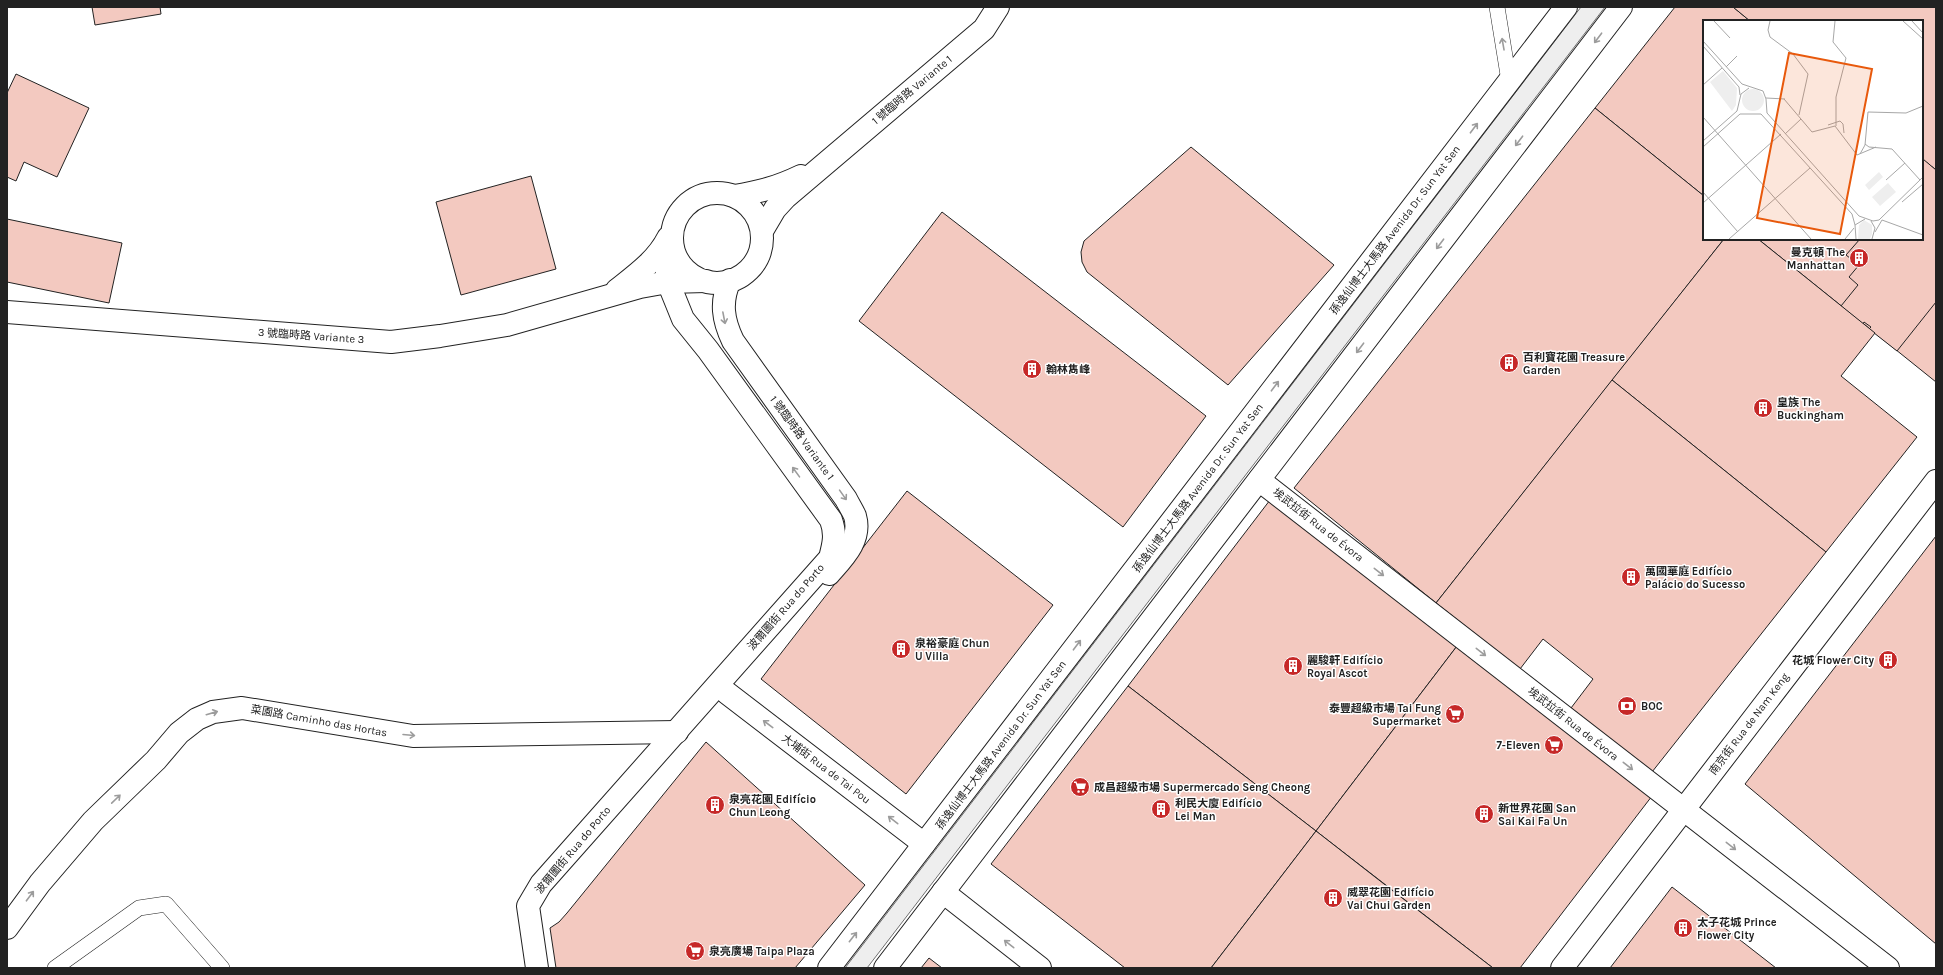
<svg xmlns="http://www.w3.org/2000/svg" width="1943" height="975" font-family="Karla,'Noto Sans SC',sans-serif">
	<style>
		.green { fill: #eee; stroke: #6f6f6f }
		.building { fill: #f3c9c0; stroke: #222 }
		.lines { fill: none; stroke-linecap: round; stroke-linejoin: round }
		.service-casing { stroke: #222; stroke-width: 16 }
		.minor-casing { stroke: #222; stroke-width: 24 }
		.tertiary-casing { stroke: #222; stroke-width: 24 }
		.primary-casing { stroke: #222; stroke-width: 24 }
		.service { stroke: #fff; stroke-width: 15 }
		.minor { stroke: #fff; stroke-width: 22 }
		.tertiary { stroke: #fff; stroke-width: 22 }
		.primary { stroke: #fff; stroke-width: 22 }
		.oneway { stroke: #9c9c9c }
		.labels { text-anchor: middle; dominant-baseline: central; stroke-width: 3; stroke-linejoin: round; paint-order: stroke }
		.street-label { font-size: 11px; fill: #222; stroke: #fff }
		.poi-label { font-size: 11px; font-weight: bold; fill: #222; stroke: #fff; text-anchor: start }
		.inset-road { fill: none; stroke: #a7a7a7; stroke-width: 1 }
		.view { fill: #e8590c; fill-opacity: 0.15; stroke: #e8590c; stroke-width: 2 }
		.inset-edge { fill: none; stroke: #222; stroke-width: 2 }
	</style>
	<rect width="100%" height="100%" fill="#fff"/>
	<path class="green" d="M1581,7h24l-738,961h-22z"/>
	<g class="building">
		<path d="M92,7h68l1,7 -66,11z"/>
		<path d="M1675,7h58l17,14h-46v175l-109,-88z"/>
		<path d="M1733,7h203v163l-14,-11v-138h-172z"/>
		<path d="M16,74l73,34 -32,69 -33,-15 -8,19 -9,-4v-84z"/>
		<path d="M1595,108l109,88v43h20l-288,364 -142,-115z"/>
		<path d="M1191,147l143,118 -106,120 -141,-113 -5,-10 -1,-10 3,-11z"/>
		<path d="M1922,159l14,11v212l-178,-143h164z"/>
		<path d="M1923,159l13,11v132l-39,49 -28,-22 2,-2 -7,-5 -1,2 -22,-18 17,-21 -9,-8 10,-12 -13,-10 14,-16h62z"/>
		<path d="M531,176l25,93 -95,26 -25,-93z"/>
		<path d="M942,212l264,204 -83,111 -264,-206z"/>
		<path d="M7,219l115,24 -13,60 -102,-21z"/>
		<path d="M1724,239h34l117,94 -34,43 76,61 -91,115 -214,-172z"/>
		<path d="M1612,380l214,172 -174,220 -81,-64 22,-29 -50,-40 -23,30 -84,-66z"/>
		<path d="M907,491l146,114 -147,189 -145,-115z"/>
		<path d="M1270,500l187,146 -141,185 -188,-145z"/>
		<path d="M1936,536v408l-191,-160z"/>
		<path d="M1457,646l195,150 -132,172h-27l-177,-137z"/>
		<path d="M1128,686l188,145 -105,137h-86l-134,-104z"/>
		<path d="M706,742l159,143 -70,83h-239l-6,-40 9,-6 8,-9z"/>
		<path d="M1316,831l77,60 100,77h-282z"/>
		<path d="M1672,887l104,81h-166z"/>
		<path d="M929,958l13,10h-21z"/>
	</g>
	<g class="lines">
		<defs>
			<g id="service">
				<path d="M1497,7l12,74"/>
				<path d="M55,968l84,-60 27,-4 56,64"/>
			</g>
			<g id="minor">
				<path d="M1259,480l629,488"/>
				<path d="M727,693l197,151"/>
				<path d="M943,892l97,76"/>
				<path d="M7,928l33,-45 53,-62 63,-61 23,-27 18,-14 16,-7 29,-4 171,28 264,-4"/>
				<path d="M1562,968l374,-487"/>
			</g>
			<g id="tertiary">
				<circle cx="717" cy="238" r="45"/>
				<path d="M734,196c26,-4 44,-9 67,-20"/>
				<path d="M762,231l13,-22 11,-12 198,-168 14,-22"/>
				<path d="M730,280c-10,22 -7,40 3,61l113,158c3,6 7,12 9,17 7,24 -12,42 -26,58"/>
				<path d="M617,290c19,-15 40,-30 51,-52"/>
				<path d="M7,312l384,30 49,-6 67,-11 133,-38 28,-5 38,-1"/>
				<path d="M537,968l-9,-62 13,-22 289,-326c4,-15 6,-24 1,-38l-123,-170 -25,-31 -15,-37 -4,-36"/>
			</g>
			<g id="primary">
				<path d="M829,968l737,-961"/>
				<path d="M885,968l736,-961"/>
			</g>
		</defs>
		<use href="#service" class="service-casing"/>
		<use href="#minor" class="minor-casing"/>
		<use href="#tertiary" class="tertiary-casing"/>
		<use href="#primary" class="primary-casing"/>
		<use href="#service" class="service"/>
		<use href="#minor" class="minor"/>
		<use href="#tertiary" class="tertiary"/>
		<use href="#primary" class="primary"/>
	</g>
	<defs><path id="oneway-shaft" d="M-6 0H5M1.5-3L5.5 0L1.5 3" fill="none" stroke-width="1.6" stroke-linecap="round" stroke-linejoin="round"/></defs>
	<g class="oneway">
		<use href="#oneway-shaft" transform="translate(1598 38) rotate(127)"/>
		<use href="#oneway-shaft" transform="translate(1503 44) rotate(-100)"/>
		<use href="#oneway-shaft" transform="translate(1474 128) rotate(-53)"/>
		<use href="#oneway-shaft" transform="translate(1519 141) rotate(127)"/>
		<use href="#oneway-shaft" transform="translate(1440 244) rotate(127)"/>
		<use href="#oneway-shaft" transform="translate(724 318) rotate(79)"/>
		<use href="#oneway-shaft" transform="translate(1360 348) rotate(127)"/>
		<use href="#oneway-shaft" transform="translate(1275 386) rotate(-53)"/>
		<use href="#oneway-shaft" transform="translate(796 472) rotate(-126)"/>
		<use href="#oneway-shaft" transform="translate(843 495) rotate(55)"/>
		<use href="#oneway-shaft" transform="translate(1379 572) rotate(38)"/>
		<use href="#oneway-shaft" transform="translate(1077 645) rotate(-53)"/>
		<use href="#oneway-shaft" transform="translate(1481 652) rotate(38)"/>
		<use href="#oneway-shaft" transform="translate(212 713) rotate(-16)"/>
		<use href="#oneway-shaft" transform="translate(768 724) rotate(-143)"/>
		<use href="#oneway-shaft" transform="translate(409 735) rotate(5)"/>
		<use href="#oneway-shaft" transform="translate(1628 766) rotate(38)"/>
		<use href="#oneway-shaft" transform="translate(116 799) rotate(-44)"/>
		<use href="#oneway-shaft" transform="translate(893 820) rotate(-142)"/>
		<use href="#oneway-shaft" transform="translate(1731 846) rotate(38)"/>
		<use href="#oneway-shaft" transform="translate(30 896) rotate(-53)"/>
		<use href="#oneway-shaft" transform="translate(853 937) rotate(-52)"/>
		<use href="#oneway-shaft" transform="translate(1009 944) rotate(-142)"/>
	</g>
	<defs>
		<symbol id="building-disc" viewBox="-11 -11 22 22"><circle r="9.5" fill="#c62828" stroke="#fff"/><path d="M-4-6H4V6H1V3H-1V6H-4ZM-2.5-4.3h1.7v1.8h-1.7ZM.8-4.3h1.7v1.8H.8ZM-2.5-1h1.7V.8h-1.7ZM.8-1h1.7V.8H.8Z" fill="#fff"/></symbol>
		<symbol id="bank-disc" viewBox="-11 -11 22 22"><circle r="9.5" fill="#c62828" stroke="#fff"/><path d="M-6-4H6V4H-6ZM0-2.3a2.3 2.3 0 1 0 0 4.6a2.3 2.3 0 1 0 0-4.6Z" fill="#fff"/></symbol>
		<symbol id="supermarket-disc" viewBox="-11 -11 22 22"><circle r="9.5" fill="#c62828" stroke="#fff"/><path d="M-6-5.5h2.5l.6 2H6L4.5 2H-2.5L-4.4-4H-6ZM-1.5 3.2a1.3 1.3 0 1 0 .1 0ZM3 3.2a1.3 1.3 0 1 0 .1 0Z" fill="#fff"/></symbol>
	</defs>
	<g fill-rule="evenodd">
		<use href="#building-disc" x="1848" y="247" width="22" height="22"/>
		<use href="#building-disc" x="1498" y="352" width="22" height="22"/>
		<use href="#building-disc" x="1021" y="358" width="22" height="22"/>
		<use href="#building-disc" x="1752" y="397" width="22" height="22"/>
		<use href="#building-disc" x="1620" y="566" width="22" height="22"/>
		<use href="#building-disc" x="890" y="638" width="22" height="22"/>
		<use href="#building-disc" x="1877" y="649" width="22" height="22"/>
		<use href="#building-disc" x="1282" y="655" width="22" height="22"/>
		<use href="#bank-disc" x="1616" y="695" width="22" height="22"/>
		<use href="#supermarket-disc" x="1444" y="703" width="22" height="22"/>
		<use href="#supermarket-disc" x="1543" y="734" width="22" height="22"/>
		<use href="#supermarket-disc" x="1069" y="776" width="22" height="22"/>
		<use href="#building-disc" x="704" y="794" width="22" height="22"/>
		<use href="#building-disc" x="1150" y="798" width="22" height="22"/>
		<use href="#building-disc" x="1473" y="803" width="22" height="22"/>
		<use href="#building-disc" x="1322" y="887" width="22" height="22"/>
		<use href="#building-disc" x="1672" y="917" width="22" height="22"/>
		<use href="#supermarket-disc" x="684" y="940" width="22" height="22"/>
	</g>
	<g class="labels">
		<g class="street-label">
			<text transform="translate(912 90) rotate(-40)">1 號臨時路 Variante 1</text>
			<text transform="translate(1395 230) rotate(-53)">孫逸仙博士大馬路 Avenida Dr. Sun Yat Sen</text>
			<text transform="translate(311 336) rotate(4)">3 號臨時路 Variante 3</text>
			<text transform="translate(802 438) rotate(54)">1 號臨時路 Variante 1</text>
			<text transform="translate(1198 488) rotate(-53)">孫逸仙博士大馬路 Avenida Dr. Sun Yat Sen</text>
			<text transform="translate(1318 525) rotate(38)">埃武拉街 Rua de Évora</text>
			<text transform="translate(786 607) rotate(-49)">波爾圖街 Rua do Porto</text>
			<text transform="translate(319 721) rotate(10)">菜園路 Caminho das Hortas</text>
			<text transform="translate(1573 724) rotate(38)">埃武拉街 Rua de Évora</text>
			<text transform="translate(1749 724) rotate(-53)">南京街 Rua de Nam Keng</text>
			<text transform="translate(1001 745) rotate(-53)">孫逸仙博士大馬路 Avenida Dr. Sun Yat Sen</text>
			<text transform="translate(826 769) rotate(37)">大埔街 Rua de Tai Pou</text>
			<text transform="translate(573 850) rotate(-50)">波爾圖街 Rua do Porto</text>
		</g>
		<g class="poi-label">
			<text x="1845" y="252" text-anchor="end">曼克頓 The<tspan x="1845" dy="13">Manhattan</tspan></text>
			<text x="1523" y="357">百利寶花園 Treasure<tspan x="1523" dy="13">Garden</tspan></text>
			<text x="1046" y="369">翰林雋峰</text>
			<text x="1777" y="402">皇族 The<tspan x="1777" dy="13">Buckingham</tspan></text>
			<text x="1645" y="571">萬國華庭 Edifício<tspan x="1645" dy="13">Palácio do Sucesso</tspan></text>
			<text x="915" y="643">泉裕豪庭 Chun<tspan x="915" dy="13">U Villa</tspan></text>
			<text x="1307" y="660">麗駿軒 Edifício<tspan x="1307" dy="13">Royal Ascot</tspan></text>
			<text x="1874" y="660" text-anchor="end">花城 Flower City</text>
			<text x="1641" y="706">BOC</text>
			<text x="1441" y="708" text-anchor="end">泰豐超級市場 Tai Fung<tspan x="1441" dy="13">Supermarket</tspan></text>
			<text x="1540" y="745" text-anchor="end">7-Eleven</text>
			<text x="1094" y="787">成昌超級市場 Supermercado Seng Cheong</text>
			<text x="729" y="799">泉亮花園 Edifício<tspan x="729" dy="13">Chun Leong</tspan></text>
			<text x="1175" y="803">利民大廈 Edifício<tspan x="1175" dy="13">Lei Man</tspan></text>
			<text x="1498" y="808">新世界花園 San<tspan x="1498" dy="13">Sai Kai Fa Un</tspan></text>
			<text x="1347" y="892">威翠花園 Edifício<tspan x="1347" dy="13">Vai Chui Garden</tspan></text>
			<text x="1697" y="922">太子花城 Prince<tspan x="1697" dy="13">Flower City</tspan></text>
			<text x="709" y="951">泉亮廣場 Taipa Plaza</text>
		</g>
	</g>
	<g transform="translate(1703 20)">
		<rect width="220" height="220" fill="#fff"/>
		<path d="M20,51l14,17 -1,17 -4,6 -22,-29zM39 80a11 11 0 1 1 22 0a11 11 0 1 1-22 0ZM176,152l4,5 -14,13 -4,-5zM185,163l8,9 -16,14 -8,-9zM161,200l8,5v9l-2,5h-12l1,-14z" fill="#eee"/>
		<path class="inset-road" d="M11,1l16,17M67,1l-2,9 2,7 23,17 15,20 -9,41M132,1l-2,21 13,16 -10,39v29M200,1l20,18M209,1l11,12M0,21l39,43 21,7 3,8 1,14 92,103 14,5 6,-1 44,-43M0,26l36,41 1,8M23,47l11,-11M0,65l19,-17M63,78l19,1M81,79l28,33 23,-6 22,29 19,-8M0,97l108,122M137,101l3,3 1,9M125,105l12,-4M82,114l16,-15M0,121l34,-30 4,-17 8,-6M162,124l4,3 23,2 28,31M0,127l37,-33h21l91,100 3,11M157,134l5,-9 3,-33 38,1 17,-7M183,160l19,-17M0,172l35,40M199,182l21,-18M0,183l78,-69M179,200l41,15M168,201l4,7 -3,11M172,212l7,-12M26,219l81,-71M142,219l9,-11M153,219l-1,-14 10,-6"/>
		<path class="view" d="M86,33l83,16 -32,165 -83,-16z"/>
		<rect width="220" height="220" class="inset-edge"/>
	</g>
	<rect width="1943" height="975" fill="none" stroke="#222222" stroke-width="16"/>
</svg>
